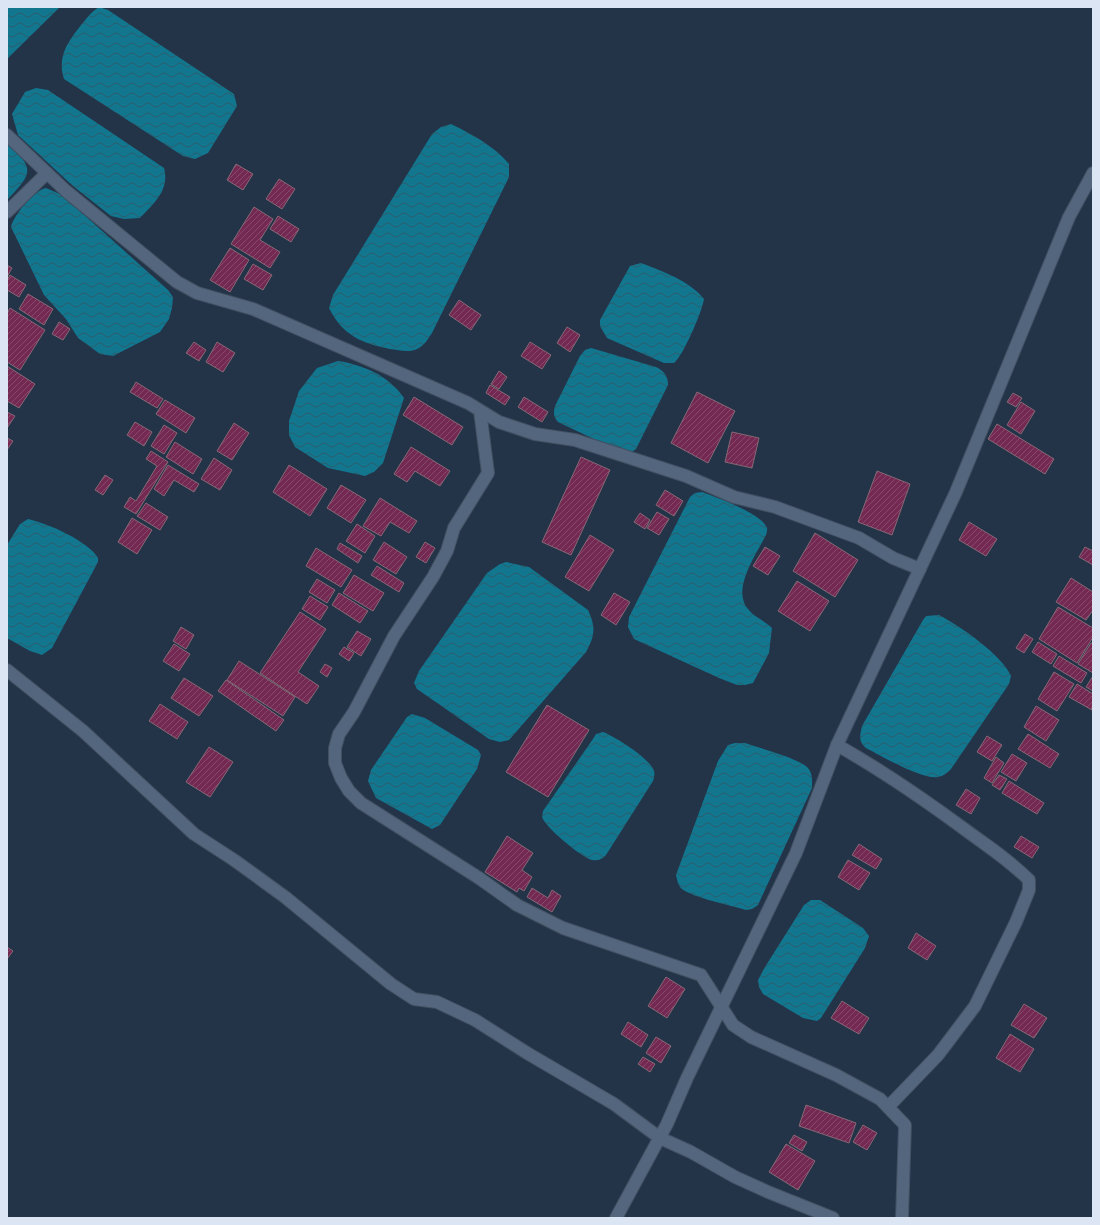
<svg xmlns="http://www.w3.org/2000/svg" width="1100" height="1225" font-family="'Space Grotesk',sans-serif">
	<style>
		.water { fill: url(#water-waves) }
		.building { fill: url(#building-hatch); stroke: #866875 }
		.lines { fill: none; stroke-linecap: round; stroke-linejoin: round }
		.street-casing { stroke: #414f61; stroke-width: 14 }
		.street { stroke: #54667d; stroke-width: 12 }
	</style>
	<defs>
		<pattern id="water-waves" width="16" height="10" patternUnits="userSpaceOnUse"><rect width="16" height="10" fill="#12768f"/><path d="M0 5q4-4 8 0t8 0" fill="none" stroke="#2a5e6c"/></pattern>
		<pattern id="building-hatch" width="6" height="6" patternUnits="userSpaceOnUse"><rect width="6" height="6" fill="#732952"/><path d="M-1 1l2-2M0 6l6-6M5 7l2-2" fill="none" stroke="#86486b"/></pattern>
	</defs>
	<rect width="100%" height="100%" fill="#233348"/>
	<g class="water">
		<path d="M7,7h53l-53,52z"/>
		<path d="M99,7l9,3 126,84 3,12 -29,47 -13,6 -12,-3 -119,-77c-7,-23 4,-37 17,-54 6,-7 10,-13 18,-18z"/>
		<path d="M36,88l12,2 116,78c6,22 -10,35 -24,50l-16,1 -13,-3 -38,-30 -55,-51 -6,-21 13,-22z"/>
		<path d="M451,124c22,11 42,21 58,40v13l-77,156c-4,6 -8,13 -15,16 -8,4 -18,1 -27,0 -28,-6 -47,-13 -61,-41l4,-13 99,-161 9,-7z"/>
		<path d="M7,144c28,24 26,29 0,56z"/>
		<path d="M46,188l16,7 106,95 5,7 -1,11 -3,11 -9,13 -47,24 -13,-2 -22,-16 -12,-19 -22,-24 -33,-68c3,-12 22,-36 35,-39z"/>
		<path d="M641,263c21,8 49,18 63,36 -2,13 -21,57 -30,64h-10l-57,-25 -7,-12v-6l30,-54z"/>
		<path d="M591,348l65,19c8,4 12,9 12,18l-32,64 -6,4h-7l-65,-31c-5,-5 -5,-11 -2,-18l24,-48 5,-6z"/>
		<path d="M338,361c26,4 51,15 66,37l-21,65 -9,9 -9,4 -37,-8 -33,-21 -6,-12v-14l10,-30 18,-23z"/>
		<path d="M702,492c14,5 57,21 64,34 2,3 1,6 0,9 -9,18 -35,55 -18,74 6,8 17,12 24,19l-3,25 -16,30 -8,2h-8l-18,-7 -85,-39 -6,-12 1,-10 61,-120 5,-4z"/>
		<path d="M28,519c19,4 60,22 70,39v4l-46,86 -10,7 -12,-4 -23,-13v-93l13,-21z"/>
		<path d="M506,562l23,5 59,43c8,18 7,25 -2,42l-77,88 -9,2 -11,-3 -72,-50 -3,-6 5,-12 68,-98 13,-9z"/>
		<path d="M939,615c21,11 63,40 72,61l-2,8 -58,85c-4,4 -7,7 -13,8 -15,3 -57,-21 -72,-29 -8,-7 -6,-12 -4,-22l61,-106 3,-4z"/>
		<path d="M412,714l13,4 53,32 3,5 -4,14 -37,56 -8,4 -56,-31 -8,-17 3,-11 36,-53z"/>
		<path d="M603,732c11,4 48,27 51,39 1,3 0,7 -1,10l-47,74c-3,4 -8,6 -14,5 -11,-3 -46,-32 -50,-43l1,-6 50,-72 3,-5z"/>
		<path d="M735,743h10c14,5 52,15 62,24 6,6 5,13 5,21l-54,117 -6,4 -6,1c-16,-5 -52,-12 -64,-21 -4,-3 -5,-10 -6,-14l42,-114 10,-16z"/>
		<path d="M811,900h9l43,28 6,8 -4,12 -44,70 -4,3 -14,-3 -40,-24 -4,-7 -1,-7 7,-13 39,-62z"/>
	</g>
	<g class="building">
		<path d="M236,164l17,10 -10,16 -16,-10z"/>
		<path d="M279,179l16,10 -13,20 -16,-10z"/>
		<path d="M254,207l19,12 -13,21 20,12 -10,16 -39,-24z"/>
		<path d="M278,216l21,13 -8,13 -21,-13z"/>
		<path d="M230,248l19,12 -19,32 -20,-12z"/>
		<path d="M253,264l19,11 -9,15 -19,-11z"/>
		<path d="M7,265l5,3 -5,9z"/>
		<path d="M10,275l16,10 -7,12 -12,-7v-10z"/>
		<path d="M28,294l25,15 -9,16 -25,-16z"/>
		<path d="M459,300l22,15 -10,15 -22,-15z"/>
		<path d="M10,308l35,22 -25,40 -13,-8v-48z"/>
		<path d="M59,322l11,7 -7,11 -11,-6z"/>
		<path d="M567,327l13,8 -10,17 -13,-9z"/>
		<path d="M194,342l12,8 -7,11 -13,-8z"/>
		<path d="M217,342l18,11 -12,19 -17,-10z"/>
		<path d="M530,342l21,13 -9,14 -21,-13z"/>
		<path d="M7,366l28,18 -16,24 -12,-7z"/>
		<path d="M499,371l8,6 -8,12 -8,-5z"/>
		<path d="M136,382l27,17 -6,9 -27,-16z"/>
		<path d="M490,385l20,12 -5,8 -19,-12z"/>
		<path d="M697,392l38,19 -27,52 -37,-20z"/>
		<path d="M1013,393l9,5 -6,9 -9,-5z"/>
		<path d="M414,397l49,30 -11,18 -49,-30z"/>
		<path d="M524,397l24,15 -6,10 -24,-15z"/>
		<path d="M165,400l30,18 -9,15 -30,-19z"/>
		<path d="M1021,402l14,9 -14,23 -14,-9z"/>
		<path d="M7,412l8,4 -8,12z"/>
		<path d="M135,422l17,10 -8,14 -17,-11z"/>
		<path d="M234,423l15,10 -17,27 -15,-9z"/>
		<path d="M997,424l57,35 -9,15 -57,-35z"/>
		<path d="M164,425l13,8 -13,21 -13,-8z"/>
		<path d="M732,432l27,6 -7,30 -27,-6z"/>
		<path d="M7,438l6,3 -6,9z"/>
		<path d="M175,442l27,17 -9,15 -27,-17z"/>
		<path d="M411,447l39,24 -10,15 -25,-15 -8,11 -13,-8z"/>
		<path d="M151,451l17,11 -32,52 -12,-7 6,-10 6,4 21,-35 -11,-7z"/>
		<path d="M581,457l29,13 -39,85 -29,-13z"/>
		<path d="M214,458l18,12 -12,20 -19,-11z"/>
		<path d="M168,465l31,19 -5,8 -20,-12 -10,16 -10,-7z"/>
		<path d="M289,465l38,24 -17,27 -37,-24z"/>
		<path d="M877,471l33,13 -18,51 -34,-13z"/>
		<path d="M105,475l8,5 -10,15 -8,-5z"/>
		<path d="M341,485l25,15 -15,23 -24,-15z"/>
		<path d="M665,490l18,11 -9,15 -18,-11z"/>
		<path d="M380,498l37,23 -8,12 -19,-11 -9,14 -18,-10z"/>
		<path d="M146,503l22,14 -8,13 -23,-14z"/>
		<path d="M657,512l12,7 -10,16 -12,-7z"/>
		<path d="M640,513l10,7 -5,9 -11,-7z"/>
		<path d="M132,518l20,12 -15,24 -19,-12z"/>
		<path d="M969,522l28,17 -11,17 -27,-16z"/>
		<path d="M357,524l18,12 -10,17 -19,-12z"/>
		<path d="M815,533l43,27 -23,37 -42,-26z"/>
		<path d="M590,535l24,15 -25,41 -24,-14z"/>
		<path d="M384,542l23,15 -11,17 -23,-14z"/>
		<path d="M425,542l10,6 -9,15 -10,-6z"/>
		<path d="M340,543l22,13 -4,7 -21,-14z"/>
		<path d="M765,547l15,9 -12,19 -15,-9z"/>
		<path d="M1085,547l8,4v14l-14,-8z"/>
		<path d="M316,548l36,22 -11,17 -35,-21z"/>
		<path d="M377,566l27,17 -5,9 -28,-17z"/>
		<path d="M354,575l30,18 -11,18 -30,-18z"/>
		<path d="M1071,578l22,14v18l-7,10 -30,-18z"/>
		<path d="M317,579l18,11 -8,13 -18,-11z"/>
		<path d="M797,581l32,20 -19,30 -32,-20z"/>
		<path d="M339,593l29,18 -8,12 -28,-18z"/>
		<path d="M614,593l16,9 -14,23 -15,-10z"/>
		<path d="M310,596l18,11 -8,13 -18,-11z"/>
		<path d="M1058,607l35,21v9l-16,26 -38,-24z"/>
		<path d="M300,612l26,17 -28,43 21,14 -12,18 -47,-31z"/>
		<path d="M181,627l13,8 -8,14 -13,-8z"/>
		<path d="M357,631l14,8 -10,17 -14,-9z"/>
		<path d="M1025,634l8,5 -9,14 -8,-5z"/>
		<path d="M1038,642l19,12 -6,10 -19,-12z"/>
		<path d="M1091,643l2,1v29l-15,-9z"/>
		<path d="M174,644l16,10 -11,17 -16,-10z"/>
		<path d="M344,647l10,6 -5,8 -10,-7z"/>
		<path d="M1059,656l28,17 -6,10 -28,-17z"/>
		<path d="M239,661l56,36 -12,19 -56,-36z"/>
		<path d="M325,664l7,4 -5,9 -7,-5z"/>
		<path d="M1054,672l20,12 -17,27 -19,-12z"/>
		<path d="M1093,676v15l-7,-4z"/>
		<path d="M184,678l29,18 -14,20 -28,-18z"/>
		<path d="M226,680l58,40 -8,11 -58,-40z"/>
		<path d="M1077,684l16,10 -1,16 -23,-13z"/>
		<path d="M160,704l28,18 -11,17 -28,-18z"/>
		<path d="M547,705l42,25 -41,67 -42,-25z"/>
		<path d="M1036,706l23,14 -13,21 -22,-14z"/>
		<path d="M1028,734l31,20 -9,14 -32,-19z"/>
		<path d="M987,736l15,9 -10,16 -15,-9z"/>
		<path d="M209,747l24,15 -23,35 -24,-15z"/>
		<path d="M1012,754l15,9 -11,18 -15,-9z"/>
		<path d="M996,757l8,6 -12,20 -8,-5z"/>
		<path d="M999,775l8,4 -7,11 -8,-5z"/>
		<path d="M1009,781l35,22 -7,11 -35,-21z"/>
		<path d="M966,789l14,9 -9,16 -15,-9z"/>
		<path d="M507,836l26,17 -11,17 10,7 -8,14 -5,-3 -2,4 -32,-20z"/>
		<path d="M1021,836l18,11 -7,11 -18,-11z"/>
		<path d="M859,844l23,15 -6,10 -24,-14z"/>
		<path d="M848,860l22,13 -11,17 -21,-13z"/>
		<path d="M532,888l16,10 4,-8 9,6 -9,16 -25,-15z"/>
		<path d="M916,933l20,13 -9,14 -19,-12z"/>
		<path d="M7,947l6,4 -6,8z"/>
		<path d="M666,977l19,12 -18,29 -19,-12z"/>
		<path d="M842,1001l27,17 -10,16 -28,-16z"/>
		<path d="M1024,1004l23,14 -13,20 -23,-13z"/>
		<path d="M628,1022l20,13 -7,12 -20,-13z"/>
		<path d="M1010,1034l24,15 -14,23 -24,-14z"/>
		<path d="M656,1037l15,9 -10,17 -15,-10z"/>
		<path d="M643,1057l12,7 -5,8 -12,-8z"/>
		<path d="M806,1105l50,18 -7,20 -50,-17z"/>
		<path d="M863,1125l14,8 -10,17 -14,-8z"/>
		<path d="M794,1135l13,7 -5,9 -13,-8z"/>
		<path d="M786,1144l29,17 -17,29 -29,-18z"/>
	</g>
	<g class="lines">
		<defs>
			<g id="street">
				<path d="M7,135l59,56 111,91 20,11 56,16 215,94 31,19 36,12 40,6 111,36 48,21 41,10 84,31 34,20 27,11"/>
				<path d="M7,212l40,-39"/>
				<path d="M480,411l8,62 -34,55 -7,23 -14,26 -39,59 -40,76 -15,22 -4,14v15l6,15 8,13 12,12 118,75 38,27 46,23 138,47 32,50 18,12 85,38 44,24 25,26 -3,93"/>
				<path d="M7,670l76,61 111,103 40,26 51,37 106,87 23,15 23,3 38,18 52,33 87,51 46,34 31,14 44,25 33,15 65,26"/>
				<path d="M837,745c46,26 88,55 130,86 23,17 41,28 62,49v10l-13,32 -41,84 -37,49 -50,52"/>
				<path d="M616,1218l51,-94 20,-46 109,-225 41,-108 119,-253 113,-275 24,-44"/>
			</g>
		</defs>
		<use href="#street" class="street-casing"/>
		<use href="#street" class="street"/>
	</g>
	<rect width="1100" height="1225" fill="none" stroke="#dbe5f3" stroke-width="16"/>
</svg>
